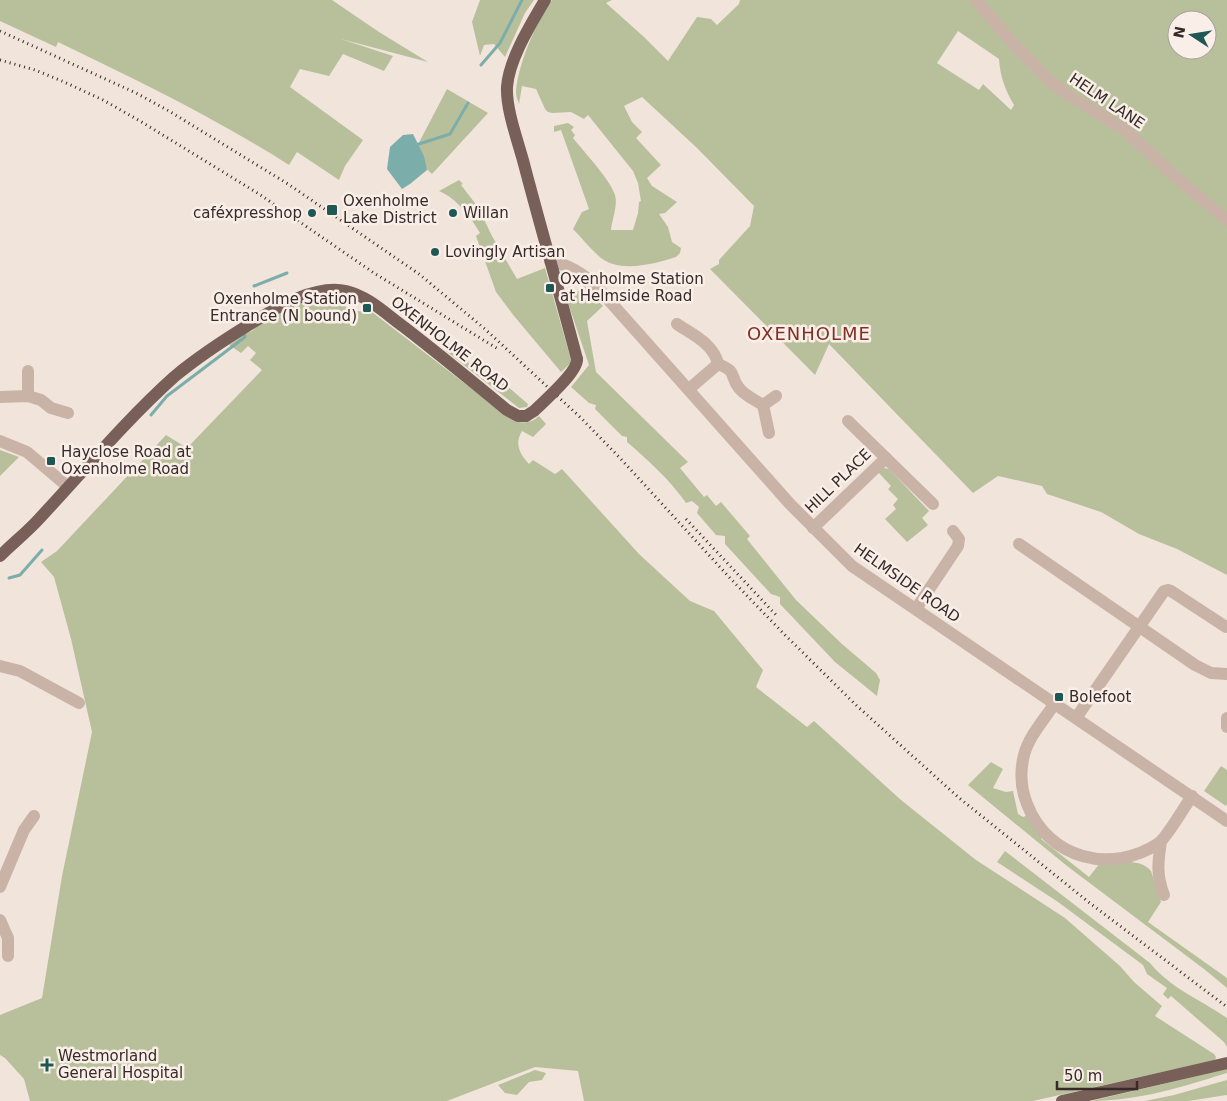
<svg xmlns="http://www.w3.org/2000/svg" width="1227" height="1101" font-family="'DejaVu Sans',sans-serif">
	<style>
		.green { fill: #b8c09b; fill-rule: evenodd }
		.water { fill: #7baeaa }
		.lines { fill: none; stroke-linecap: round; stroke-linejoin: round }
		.stream { stroke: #7baeaa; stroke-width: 3 }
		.minor { stroke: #c9b3a7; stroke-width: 12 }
		.major { stroke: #786059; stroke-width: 12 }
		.rail { stroke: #362b28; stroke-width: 3; stroke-dasharray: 1 4; stroke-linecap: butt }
		.major-bridge { stroke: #786059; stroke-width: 12 }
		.poi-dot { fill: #1e5754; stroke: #f9efe8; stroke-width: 2 }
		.labels { text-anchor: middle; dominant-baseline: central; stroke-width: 5; stroke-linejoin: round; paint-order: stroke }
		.street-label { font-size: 15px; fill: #362b28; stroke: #f9efe8 }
		.poi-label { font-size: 15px; fill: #362b28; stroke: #f9efe8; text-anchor: start }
		.quarter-label { font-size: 18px; letter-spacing: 1px; fill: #842e22; stroke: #f9efe8 }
	</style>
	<rect width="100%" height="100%" fill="#f1e4db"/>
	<g class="green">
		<path d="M0,0h332l47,32 49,30 -87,-23 52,17 -9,15 -41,-17 -14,22 -29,-7 -10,18 73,53 -18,26 -6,14 -42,-28 -8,13c-74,-47 -152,-85 -231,-123l-2,5 -56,-26z"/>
		<path d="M480,0h54l-9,13 -20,44 -11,-13 -10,1 -4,11 -8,-34z"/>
		<path d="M552,0h60l-6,3 38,34 24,24 29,-44 14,2 6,6 22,-21 1,-4h487v575l-50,-26 -38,-15 -38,-22 -54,-18 -5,-8 -44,-10 -25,17 -144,-149 -14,31 -105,-106 9,-5v-4l31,-34 4,-20 -57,-58 -55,-51 -18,9 8,16 10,10 -6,6 25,27 -14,13 5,8 25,16 -12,11 -6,1 9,13 4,15 9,6 -1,5 -4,4c-21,7 -56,16 -75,1 -10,-8 -19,-20 -28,-29l9,-17 7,-3 -28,-79 -7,2v-6l14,-3 6,4 -3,3 4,5 -2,3c11,14 37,41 42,57 3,11 -3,24 -4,35h22l5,-17 1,-11 2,-1 -3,-18 -5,-12 -45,-56 -4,4 -13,-7 -19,1 -4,-1 -3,-3 -9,-20 -14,-3 -3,18c-1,-3 -3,-7 -3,-11 1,-26 20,-72 36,-93zM1177,20h30v30h-30zM958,31l41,28c1,17 6,31 15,46l-3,5 -28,-26 -4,6 -42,-27z"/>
		<path d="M447,89l41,24 -56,61 -20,-18z"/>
		<path d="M459,180l4,4 -2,1 17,22 14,29 25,43 28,-11 26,92v3l-10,9 -47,-56 -18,-24 -20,-56 4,-3c-9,-16 -24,-35 -41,-42z"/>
		<path d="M585,285l18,21 -16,15 9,51 92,90 -8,6 24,29 3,-2 9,11 5,-4 29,34 -3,3 49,61 46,44 34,29 4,7 -3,16 -42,-34 -55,-58v-7l-9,-3 -46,-50v-8l-9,-1 -19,-22 2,-6 -7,-6 -6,2c-16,-23 -38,-43 -59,-61v-5l-5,-1 -27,-27 1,-4 -7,-2 -18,-16 18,-22 -23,-68 11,-5z"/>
		<path d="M317,298l10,1 29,12 16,1 139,107c10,5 19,5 28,-3l7,8 -13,13 -11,-6c-8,13 -2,23 7,33l4,-4 22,14 7,-5 77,85 51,47 24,10 49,59 -7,17 51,40 7,-6 87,79 75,60 89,58 55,48 14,16 28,24 -7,10 59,38 2,3 -1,3 -182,41h-449l-6,-30 -43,-4 -88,34h-417l-6,-22 -19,-21 -5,-3v-40l42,-17 20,-122 30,-144 -21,-93 -17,-62 -13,-15 16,-11 109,-116 21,13 75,-78 -12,-10 6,-7 -8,-7 -7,7 -12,-8 15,-11 8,-3 14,-13 36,-17z"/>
		<path d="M447,348l39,27 4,-4 38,33 -1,3 -8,1 -73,-57z"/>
		<path d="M0,450l19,7 -19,19z"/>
		<path d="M884,468l5,1 40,42 -7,7 6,7 -21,17 -22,-23 11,-10 -3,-4 5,-6 -10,-10 3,-3 -13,-14z"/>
		<path d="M991,762l12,7 -10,19 13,4 7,-1 5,23 5,3 5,-2 16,21 -3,3 48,38 11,-14c15,0 40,-6 51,8l10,31 -13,20 79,56v10l-23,-19 -137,-103 -99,-81z"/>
		<path d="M1221,766l6,4v34l-1,2 -22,-15z"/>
		<path d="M1005,851l145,112c20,25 51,37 77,55v29l-3,-5 -53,-46 -3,3 -5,-5 4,-6 -20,-14 -4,-9 -85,-63 -61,-40z"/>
		<path d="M1227,1069v4c-45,14 -89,28 -136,28z"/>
		<path d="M535,1070l11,3 -4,7 -13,2 -12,13 -12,-2 -7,-8z"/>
		<path d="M1227,1080v15l-39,6h-43l29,-6z"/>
	</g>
	<path class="water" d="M413,134l11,22 3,14 -17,14 -8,5 -15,-20 3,-22 13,-12z"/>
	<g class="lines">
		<g class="stream">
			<path d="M481,65l19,-22 22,-43"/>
			<path d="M416,145l34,-11 18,-31"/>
			<path d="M254,286l33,-13"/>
			<path d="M151,415l16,-19 78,-59 -1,-3"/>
			<path d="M9,578l11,-3 22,-25"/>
		</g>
		<g class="minor">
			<path d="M976,0l33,39 42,43 16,12 58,36 46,43 56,47"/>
			<path d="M550,261c20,4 34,13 48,27l192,216 62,62 375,255"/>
			<path d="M677,324c16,11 37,20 41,40 20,8 11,11 21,24 5,7 16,12 24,17l6,28"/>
			<path d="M689,389l29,-25"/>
			<path d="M28,396v-25"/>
			<path d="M0,397l28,-1 13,4 10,8 17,5"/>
			<path d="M763,405l13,-9"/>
			<path d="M848,421l85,83"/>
			<path d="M0,441l27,11 40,34"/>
			<path d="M813,528l73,-70"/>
			<path d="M1019,544l176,121 16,8 16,1"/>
			<path d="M916,609l42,-63 1,-7 -6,-8"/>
			<path d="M0,666l20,5 59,32"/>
			<path d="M1055,703c-11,17 -26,33 -31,52 -4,16 -3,34 3,49 21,55 84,71 132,39 8,-6 26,-37 33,-47"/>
			<path d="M1076,718l88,-127 4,-1 3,1 55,36"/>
			<path d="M1227,718v9"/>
			<path d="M1161,841c-3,21 -5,34 3,54"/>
			<path d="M0,887l24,-57 10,-14"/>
			<path d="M0,920l8,18v18"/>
		</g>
		<g class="major">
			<path d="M545,0c-14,24 -36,59 -38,87 -1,23 11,54 17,77 17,65 36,130 53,195"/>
			<path d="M0,556c12,-12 26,-23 38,-36 45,-48 87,-99 136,-143 25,-21 53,-39 81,-56 24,-15 62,-37 91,-30 22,5 40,23 58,36 35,27 69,55 103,83l11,6h8"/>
			<path d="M1062,1101l165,-38"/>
		</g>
		<g class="rail">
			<path d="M0,31l136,62 33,18 119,73 131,90 66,55 96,89 39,40 109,119 56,58 71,70 102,92 133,107 136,103"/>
			<path d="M0,60l35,10 27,11 41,19 37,21 119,73 115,79 124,76"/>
			<path d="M686,519l91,97"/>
		</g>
		<path class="major-bridge" d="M526,416l8,-5c10,-10 44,-39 43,-52"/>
	</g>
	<g class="poi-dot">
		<rect x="326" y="204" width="12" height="12" rx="2.5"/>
		<circle cx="312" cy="213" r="5"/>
		<circle cx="453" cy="213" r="5"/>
		<circle cx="435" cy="252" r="5"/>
		<rect x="545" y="283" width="10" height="10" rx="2.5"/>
		<rect x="362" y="303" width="10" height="10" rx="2.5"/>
		<rect x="46" y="456" width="10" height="10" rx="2.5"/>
		<rect x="1054" y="692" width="10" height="10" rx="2.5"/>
		<path d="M44.5 1057.5h5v5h5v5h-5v5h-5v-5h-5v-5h5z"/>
	</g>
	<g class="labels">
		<g class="street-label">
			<text transform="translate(1107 101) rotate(34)">HELM LANE</text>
			<text transform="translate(450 344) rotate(38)">OXENHOLME ROAD</text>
			<text transform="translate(838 481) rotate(-44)">HILL PLACE</text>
			<text transform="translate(907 583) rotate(35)">HELMSIDE ROAD</text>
		</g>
		<g class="poi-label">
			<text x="343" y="201">Oxenholme<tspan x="343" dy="17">Lake District</tspan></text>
			<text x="302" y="213" text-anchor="end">caféxpresshop</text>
			<text x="463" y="213">Willan</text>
			<text x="445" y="252">Lovingly Artisan</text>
			<text x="560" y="279">Oxenholme Station<tspan x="560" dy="17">at Helmside Road</tspan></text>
			<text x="357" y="299" text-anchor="end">Oxenholme Station<tspan x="357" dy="17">Entrance (N bound)</tspan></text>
			<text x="61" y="452">Hayclose Road at<tspan x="61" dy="17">Oxenholme Road</tspan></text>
			<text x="1069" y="697">Bolefoot</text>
			<text x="58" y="1056">Westmorland<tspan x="58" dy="17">General Hospital</tspan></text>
		</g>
		<g class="quarter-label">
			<text x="809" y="333">OXENHOLME</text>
		</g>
	</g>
	<g transform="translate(1192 35) rotate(282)"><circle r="24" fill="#f9efe8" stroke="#aba19b"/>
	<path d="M0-4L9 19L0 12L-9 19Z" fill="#1e5754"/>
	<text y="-8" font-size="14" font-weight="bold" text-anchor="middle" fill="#362b28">N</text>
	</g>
	<path d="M1057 1081v8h80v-8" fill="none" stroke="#362b28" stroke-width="2.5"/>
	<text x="1064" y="1081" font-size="15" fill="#362b28" stroke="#f9efe8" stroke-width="4" paint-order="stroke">50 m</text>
</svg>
